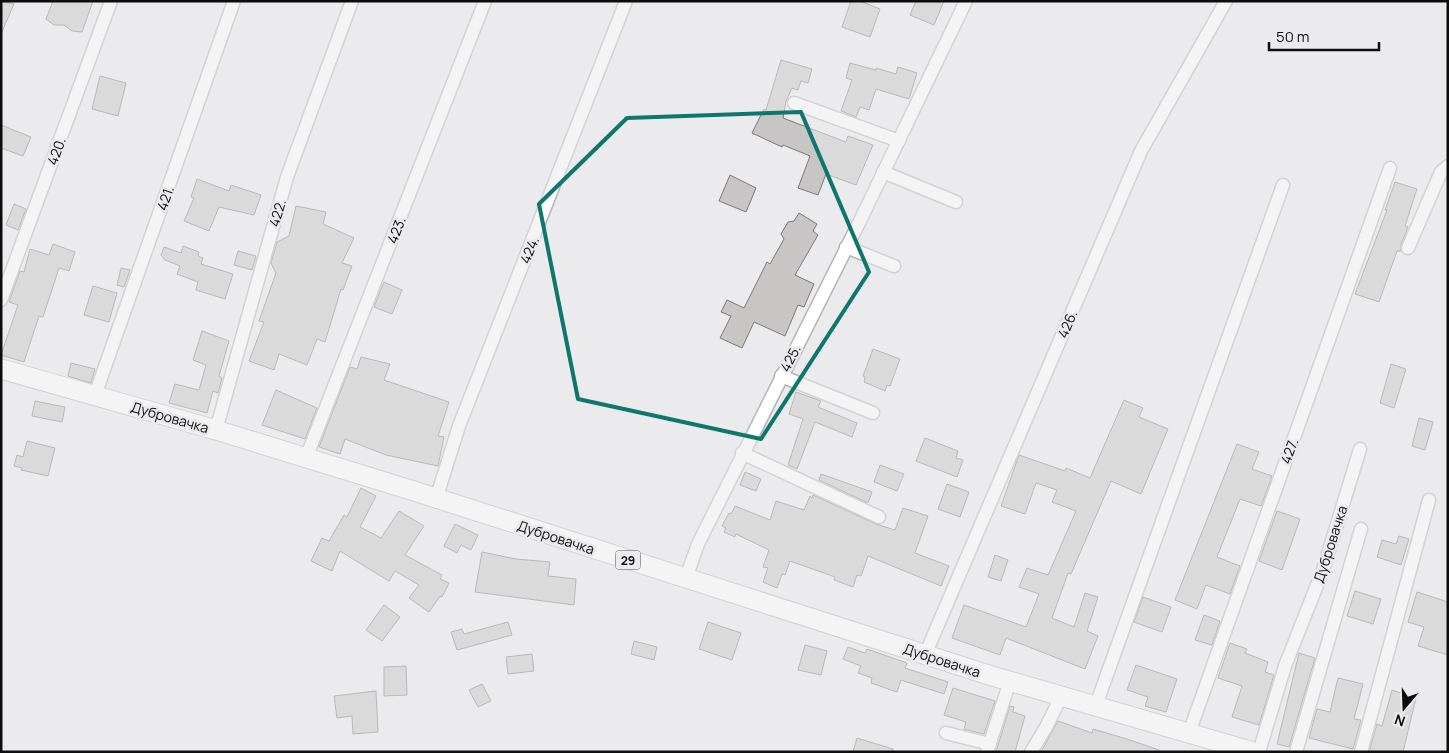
<svg xmlns="http://www.w3.org/2000/svg" width="1449" height="753" font-family="Manrope,sans-serif">
	<style>
		.building { fill: #c8c6c4; stroke: #7c7a78 }
		.lines { fill: none; stroke-linecap: round; stroke-linejoin: round }
		.minor-casing { stroke: #b4b4b6; stroke-width: 15 }
		.primary-casing { stroke: #b4b4b6; stroke-width: 21 }
		.minor { stroke: #fff; stroke-width: 12 }
		.primary { stroke: #fff; stroke-width: 19 }
		.marked { fill: none; stroke: #0f766e; stroke-width: 4; stroke-linejoin: round }
		.labels { text-anchor: middle; dominant-baseline: central; stroke-width: 5; stroke-linejoin: round; paint-order: stroke }
		.shield { fill: #ebebed; stroke: #4f4f50; stroke-width: 1 }
		.shield-label { font-size: 12px; font-weight: bold; fill: #0c0c0d }
		.street-label { font-size: 14px; fill: #0c0c0d; stroke: #ebebed }
	</style>
	<rect width="100%" height="100%" fill="#ebebed"/>
	<g class="building">
		<path d="M1,1l13,3 -13,30z"/>
		<path d="M53,1h40l-11,31 -10,-1 -8,-6h-10l-8,-6z"/>
		<path d="M851,1h9l20,8 -10,28 -28,-10z"/>
		<path d="M916,1h28l-10,24 -24,-10z"/>
		<path d="M781,60l31,9 -4,14 -7,-2 -3,9 -6,-2 -6,13 -3,17 63,24 2,-6 25,9 -17,40 -30,-11 -8,21 -20,-7 12,-32 -27,-11 -1,2 -30,-14 12,-24 2,1z"/>
		<path d="M850,63l26,7v-2l20,6 2,-7 19,6 -8,26 -33,-10 -7,21 -9,-3 -4,10 -15,-6 11,-31 -6,-2z"/>
		<path d="M100,76l26,7 -8,33 -26,-7z"/>
		<path d="M1,125l30,12 -8,19 -22,-8z"/>
		<path d="M730,175l26,13 -10,24 -27,-11z"/>
		<path d="M197,179l32,12 2,-6 30,10 -7,20 -35,-8 -10,24 -25,-10 10,-23 -3,-1z"/>
		<path d="M1395,182l22,7 -12,37 3,1 -7,18v6h-4l-18,51 -24,-8 32,-84h-2z"/>
		<path d="M14,204l12,5 -8,21 -12,-5z"/>
		<path d="M296,206l30,6 -3,12 31,14 -12,25 10,3 -9,24 -2,-1 -16,53 -8,-3 -10,26 -28,-11 -5,16 -25,-9 15,-39 -5,-1 17,-48 -5,-10 6,-21 12,-6z"/>
		<path d="M799,213l18,11 -4,7 5,4 -23,40 19,9 -10,23 -6,-2 -13,31 -31,-14 -12,26 -22,-10 11,-22 -10,-4 6,-12 17,8 23,-46 3,2 14,-25 -3,-5 7,-12 6,-1z"/>
		<path d="M53,244l22,8 -6,19 -10,-3 -16,49 -4,-1 -15,46 -23,-7 17,-50 -9,-3 11,-31 4,1 6,-23 19,6z"/>
		<path d="M183,246l16,6 -1,4 5,2 -2,6 32,10 -8,25 -29,-9 2,-8 -21,-8 3,-8 -15,-6 -4,-5 3,-8 17,6z"/>
		<path d="M238,251l18,5 -4,14 -18,-5z"/>
		<path d="M121,268l9,2 -6,17 -7,-2z"/>
		<path d="M384,282l18,8 -10,24 -18,-7z"/>
		<path d="M93,286l24,7 -8,29 -25,-7z"/>
		<path d="M202,331l27,10 -10,35 3,2 -4,15 -5,-2 -6,22 -38,-10 6,-19 24,6 7,-25 -13,-5z"/>
		<path d="M873,349l27,10 -10,27 -3,-1 -2,6 -21,-9 1,-5 -2,-1z"/>
		<path d="M361,357l29,7 -6,16 65,22 -11,34 6,1 -6,29 -52,-11 -41,-16 -5,15 -21,-7 31,-80 7,2z"/>
		<path d="M71,363l24,6 -4,14 -23,-7z"/>
		<path d="M1391,364l15,5 -12,39 -14,-5z"/>
		<path d="M276,390l41,18 -12,31 -43,-14z"/>
		<path d="M796,392l25,9 -3,6 39,16 -5,14 -37,-15 -18,47 -9,-4 15,-46 -14,-5z"/>
		<path d="M1124,400l19,8 -4,9 29,12 -27,65 -30,-13 -40,93 -3,-1 -16,45 22,9 11,-34 13,4 -11,34 11,5 -13,33 -79,-31 -6,17 -48,-17 12,-33 62,22 13,-33 -20,-7 8,-19 21,7 28,-64 -24,-9 5,-12 -21,-7 -11,31 -24,-8 18,-51 46,16 1,-3 24,10z"/>
		<path d="M35,401l30,6 -3,15 -30,-6z"/>
		<path d="M1419,418l14,4 -8,28 -13,-4z"/>
		<path d="M925,438l33,13 -2,7 7,2 -6,17 -41,-16z"/>
		<path d="M27,441l28,7 -7,28 -27,-6 1,-2 -8,-2 3,-11 6,2z"/>
		<path d="M1237,444l22,8 -7,17 20,7 -11,30 -21,-7 -23,58 23,9 -10,28 -24,-9 -9,24 -22,-9z"/>
		<path d="M880,465l24,9 -7,17 -23,-9z"/>
		<path d="M745,472l16,7 -5,12 -16,-6z"/>
		<path d="M821,474l51,18 -4,11 -49,-23z"/>
		<path d="M947,484l22,8 -9,25 -22,-8z"/>
		<path d="M361,488l15,8 -16,31 21,11 18,-27 25,15 -19,29 37,20 -2,4 9,4 -7,14 -2,-1 -11,16 -20,-14 10,-13 -24,-14 -6,10 -49,-30 -8,20 -21,-10 11,-23 7,3 15,-26 3,2z"/>
		<path d="M813,495l63,29 19,6 8,-22 25,8 -13,37 34,13 -8,20 -73,-30 -7,20 -4,-1 -4,12 -19,-7 1,-3 -45,-16 -5,14 -3,-1 -5,14 -14,-6 5,-14 -5,-1 6,-17 -33,-16 -1,3 -11,-5 2,-4 -4,-2 7,-13 2,1 4,-8 35,14 6,-19 28,9 6,-14 2,2z"/>
		<path d="M1277,511l23,8 -18,51 -23,-9z"/>
		<path d="M455,524l23,11 -7,15 -10,-5 -4,8 -13,-7z"/>
		<path d="M1399,536l10,3 -8,26 -24,-8 5,-17 14,4z"/>
		<path d="M482,552l34,7 34,3 -2,14 28,3 -2,26 -99,-13z"/>
		<path d="M995,555l13,5 -7,21 -13,-4z"/>
		<path d="M1355,591l26,8 -8,25 -26,-8z"/>
		<path d="M1417,592l31,10v53l-30,-9 6,-19 -16,-5z"/>
		<path d="M1143,597l28,10 -9,25 -28,-10z"/>
		<path d="M384,605l16,12 -18,24 -16,-11z"/>
		<path d="M1204,615l16,6 -8,24 -17,-5z"/>
		<path d="M508,622l4,13 -55,15 -6,-18 11,-3 2,5z"/>
		<path d="M708,622l33,11 -9,27 -33,-11z"/>
		<path d="M634,641l23,6 -3,13 -23,-6z"/>
		<path d="M1230,643l17,6 -2,4 23,9 -3,10 9,3 -15,50 -27,-8 10,-31 -24,-8z"/>
		<path d="M805,645l22,6 -6,24 -23,-5z"/>
		<path d="M848,647l17,6 2,-4 40,14 -2,5 43,14 -4,12 -43,-14 -4,12 -26,-9 1,-5 -14,-5 3,-7 -18,-7z"/>
		<path d="M1299,653l16,5 -26,89 -12,-3z"/>
		<path d="M532,654l2,17 -26,3 -2,-17z"/>
		<path d="M1136,665l41,14 -11,33 -21,-6 3,-9 -21,-7z"/>
		<path d="M406,666l1,29 -23,1v-29z"/>
		<path d="M1338,678l25,6 -9,35 7,1 -8,29 -44,-11 8,-29 13,3z"/>
		<path d="M482,684l9,17 -13,6 -9,-17z"/>
		<path d="M953,688l42,13 -11,33 -20,-5 2,-7 -22,-7z"/>
		<path d="M1392,690l24,8 -13,54h-34l8,-28 5,2z"/>
		<path d="M376,691l2,41 -25,2 -1,-18 -15,2 -3,-22z"/>
		<path d="M1010,706l4,1 -1,5 12,4 -10,36h-19z"/>
		<path d="M1058,721l34,12 1,-4 34,10 32,11v2h-118z"/>
		<path d="M857,738l36,11v3h-40z"/>
	</g>
	<g class="lines">
		<defs>
			<g id="minor">
				<path d="M794,103l105,38"/>
				<path d="M883,172l73,30"/>
				<path d="M846,247l48,19"/>
				<path d="M1408,248l33,-76 7,-6"/>
				<path d="M1,300l110,-299"/>
				<path d="M781,376l92,37"/>
				<path d="M95,395l139,-394"/>
				<path d="M216,430l71,-253 65,-176"/>
				<path d="M742,453l137,64"/>
				<path d="M306,458l179,-457"/>
				<path d="M436,499l23,-73 167,-425"/>
				<path d="M686,578l12,-34 161,-321 107,-222"/>
				<path d="M925,655l216,-504 85,-150"/>
				<path d="M1096,705l187,-520"/>
				<path d="M946,733l44,11"/>
				<path d="M1189,733l201,-565"/>
				<path d="M987,752l23,-71"/>
				<path d="M1031,752l15,-25 16,-32"/>
				<path d="M1259,752l26,-86 38,-96 37,-121"/>
				<path d="M1296,752l65,-223"/>
				<path d="M1361,752l68,-252"/>
			</g>
			<path id="primary" d="M1,369l215,61 198,61 578,185 262,76"/>
		</defs>
		<use href="#minor" class="minor-casing"/>
		<use href="#primary" class="primary-casing"/>
		<use href="#minor" class="minor"/>
		<use href="#primary" class="primary"/>
	</g>
	<path d="M0 0H1449V753H0ZM801,112l68,160 -108,167 -183,-40 -39,-195 88,-86z" fill="#ebebed" fill-opacity=".55" fill-rule="evenodd"/>
	<path class="marked" d="M801,112l68,160 -108,167 -183,-40 -39,-195 88,-86z"/>
	<g class="labels">
		<rect class="shield" x="615.5" y="550.5" width="25" height="19" rx="4"/>
		<g class="shield-label">
			<text x="628" y="560">29</text>
		</g>
		<g class="street-label">
			<text transform="translate(56 151) rotate(-70)">420.</text>
			<text transform="translate(165 198) rotate(-71)">421.</text>
			<text transform="translate(277 213) rotate(-74)">422.</text>
			<text transform="translate(396 230) rotate(-69)">423.</text>
			<text transform="translate(529 250) rotate(-68)">424.</text>
			<text transform="translate(1067 324) rotate(-67)">426.</text>
			<text transform="translate(790 358) rotate(-63)">425.</text>
			<text transform="translate(170 417) rotate(16)">Дубровачка</text>
			<text transform="translate(1289 451) rotate(-70)">427.</text>
			<text transform="translate(556 537) rotate(18)">Дубровачка</text>
			<text transform="translate(1330 544) rotate(-72)">Дубровачка</text>
			<text transform="translate(942 660) rotate(18)">Дубровачка</text>
		</g>
	</g>
	<rect width="1449" height="753" fill="none" stroke="#0c0c0d" stroke-width="5"/>
	<g transform="translate(1404 708) rotate(199)" stroke="#ebebed" stroke-width="4" paint-order="stroke">
	<path d="M0-4L9 19L0 12L-9 19Z" fill="#0c0c0d"/>
	<text y="-8" font-size="14" font-weight="bold" text-anchor="middle" fill="#0c0c0d">N</text>
	</g>
	<path d="M1269 42v8h110v-8" fill="none" stroke="#0c0c0d" stroke-width="2.5"/>
	<text x="1276" y="42" font-size="15" fill="#0c0c0d" stroke="#ebebed" stroke-width="4" paint-order="stroke">50 m</text>
</svg>
